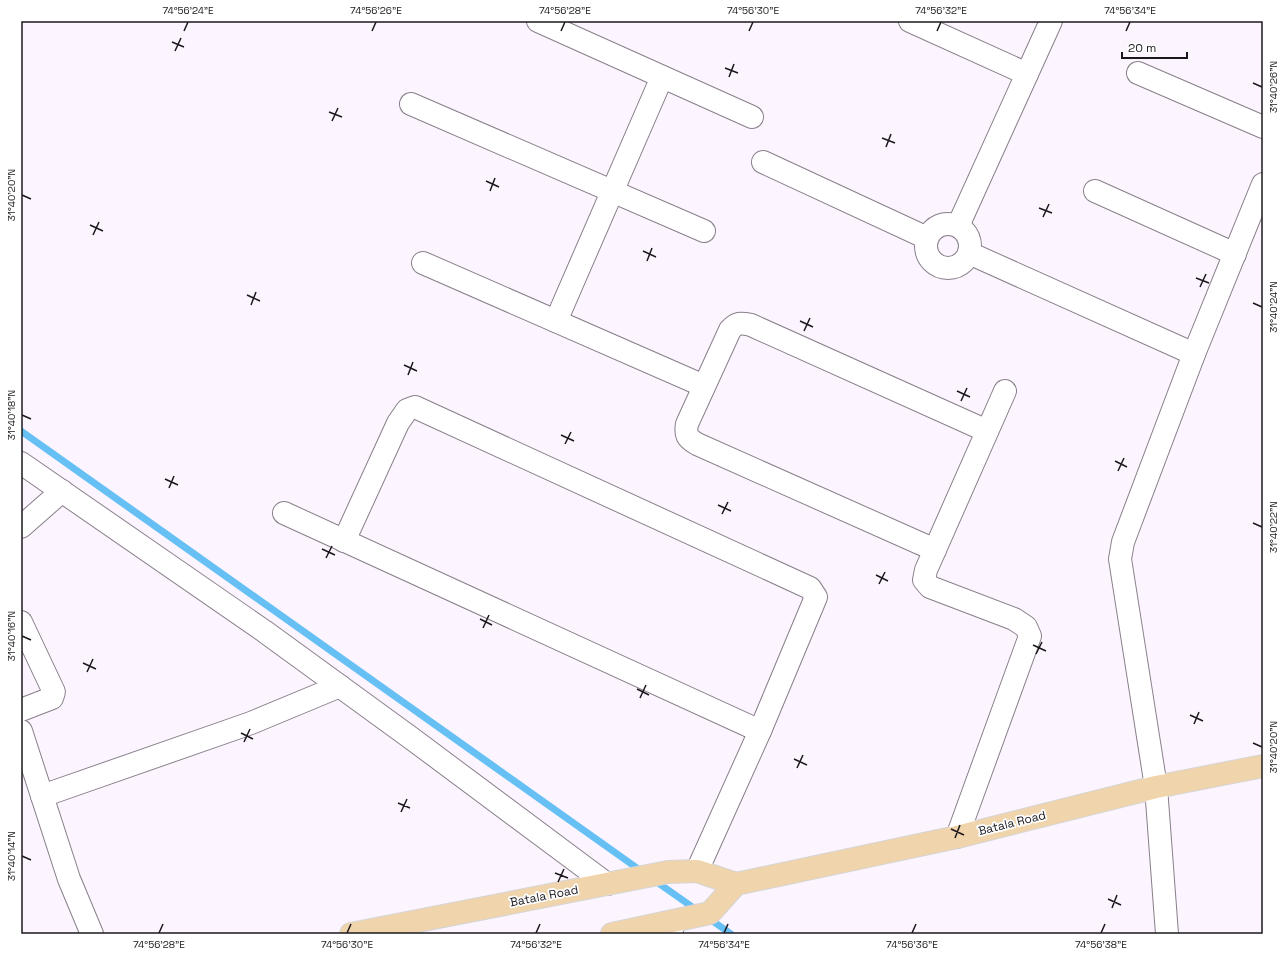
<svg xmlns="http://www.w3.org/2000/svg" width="1284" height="955" font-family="'Space Grotesk',sans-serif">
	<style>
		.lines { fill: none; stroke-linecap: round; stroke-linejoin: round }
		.stream { stroke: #66c0f4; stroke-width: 7 }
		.minor-casing { stroke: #897f8a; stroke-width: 24 }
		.major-casing { stroke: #d6d5d6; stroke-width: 24 }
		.minor { stroke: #fff; stroke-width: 22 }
		.major { stroke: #f0d4ac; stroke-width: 22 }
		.ticks { fill: none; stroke: #1b181c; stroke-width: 1.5 }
		.labels { text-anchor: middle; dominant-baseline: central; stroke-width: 3.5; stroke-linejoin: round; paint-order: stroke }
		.street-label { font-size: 12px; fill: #1b181c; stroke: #fff }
		.neatline { fill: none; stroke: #1b181c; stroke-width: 1.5 }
		.ticks-label { font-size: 10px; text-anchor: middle; fill: #1b181c }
	</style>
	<rect width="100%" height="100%" fill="#fcf4fe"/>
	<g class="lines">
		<g class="stream">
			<path d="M21,431l623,442"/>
			<path d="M654,880l44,31"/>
			<path d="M707,917l24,17"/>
		</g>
		<defs>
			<g id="minor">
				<path d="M538,21l214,96"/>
				<path d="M910,21l117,53"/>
				<path d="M1138,73l125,54"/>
				<path d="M411,104l293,127"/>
				<path d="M763,162l164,76"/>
				<path d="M1095,191l140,63"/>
				<circle cx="948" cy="246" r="22"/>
				<path d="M958,226l93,-205"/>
				<path d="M969,253l225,101"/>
				<path d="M423,263l281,123"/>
				<path d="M556,321l106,-244"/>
				<path d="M21,463l243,168 147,107 196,146"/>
				<path d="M284,513l476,218"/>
				<path d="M21,527l41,-36"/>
				<path d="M344,541l54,-118 9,-13 8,-3 395,181 6,9 -56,134 -63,140"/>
				<path d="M935,550l-238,-106c-10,-6 -12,-9 -10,-20l43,-94c7,-8 11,-7 21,-5l236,106"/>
				<path d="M21,622l33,70 -2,6 -31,12"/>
				<path d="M21,731l48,148 23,55"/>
				<path d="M42,796l209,-73 89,-37"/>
				<path d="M957,837l73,-201 -4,-9 -12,-8 -84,-32 -6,-7 2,-10 79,-179"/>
				<path d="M672,934v-1"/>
				<path d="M1167,934l-11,-147 -36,-228 3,-17 71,-188 69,-170"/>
			</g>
			<g id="major">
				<path d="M351,934l317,-62 29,-1 39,13 221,-47 199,-50 107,-21"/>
				<path d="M612,934l98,-21 26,-29"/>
			</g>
		</defs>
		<use href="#minor" class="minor-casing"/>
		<use href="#major" class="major-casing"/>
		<use href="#minor" class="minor"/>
		<use href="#major" class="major"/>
	</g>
	<path class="ticks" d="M184,31l4,-9M372,31l4,-9M561,31l4,-9M749,31l4,-9M937,31l4,-9M1126,31l4,-9M172,42l12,5M175,51l6,-13M725,68l13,5M729,77l5,-13M1253,83l9,4M329,112l13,5M332,121l6,-13M882,138l13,5M886,147l5,-13M486,181l13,6M490,191l5,-13M22,195l9,4M1039,208l13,5M1043,217l6,-13M90,225l13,6M93,235l6,-13M643,251l13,6M647,261l5,-13M1196,278l13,5M1200,287l6,-13M247,295l13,6M1253,303l9,4M251,305l5,-13M800,321l13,6M804,331l6,-13M404,365l13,6M408,375l5,-13M957,391l13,6M961,401l6,-13M22,415l9,4M561,435l13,6M565,444l6,-12M1115,461l12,6M1118,471l6,-13M165,479l13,6M169,488l5,-12M718,505l13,6M722,514l6,-12M1253,523l9,4M322,549l13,6M326,558l6,-12M876,575l12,6M879,584l6,-12M480,619l12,6M483,628l6,-13M22,636l9,4M1033,645l13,6M1036,654l6,-12M83,663l13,6M87,672l6,-13M637,689l12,6M640,698l6,-13M1190,715l13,6M1194,724l5,-12M241,733l12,6M244,742l6,-13M1253,743l9,4M794,759l13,6M797,768l6,-13M398,803l12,5M401,812l6,-13M951,829l13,6M955,838l5,-13M22,856l9,4M555,873l13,5M558,882l6,-13M1108,899l13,6M1112,908l5,-13M159,933l4,-9M347,933l4,-9M536,933l4,-9M724,933l4,-9M912,933l4,-9M1101,933l4,-9"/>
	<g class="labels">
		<g class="street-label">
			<text transform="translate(1012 823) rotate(-14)">Batala Road</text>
			<text transform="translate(544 896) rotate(-11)">Batala Road</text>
		</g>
	</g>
	<rect width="1284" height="955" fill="none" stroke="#ffffff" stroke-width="44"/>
	<path d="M1122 52v6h65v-6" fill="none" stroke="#1b181c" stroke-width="2"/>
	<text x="1128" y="52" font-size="12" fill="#1b181c" stroke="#ffffff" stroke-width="3" paint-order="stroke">20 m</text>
	<rect x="22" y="22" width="1240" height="911" class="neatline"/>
	<g class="ticks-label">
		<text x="188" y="14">74°56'24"E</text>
		<text x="376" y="14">74°56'26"E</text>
		<text x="565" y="14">74°56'28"E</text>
		<text x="753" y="14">74°56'30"E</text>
		<text x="941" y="14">74°56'32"E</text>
		<text x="1130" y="14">74°56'34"E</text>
		<text transform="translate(1273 87) rotate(-90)" y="4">31°40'26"N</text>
		<text transform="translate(11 195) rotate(-90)" y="4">31°40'20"N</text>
		<text transform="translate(1273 307) rotate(-90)" y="4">31°40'24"N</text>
		<text transform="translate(11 415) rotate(-90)" y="4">31°40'18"N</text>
		<text transform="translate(1273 527) rotate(-90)" y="4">31°40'22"N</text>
		<text transform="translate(11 636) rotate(-90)" y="4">31°40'16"N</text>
		<text transform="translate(1273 747) rotate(-90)" y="4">31°40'20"N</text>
		<text transform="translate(11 856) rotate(-90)" y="4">31°40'14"N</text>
		<text x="159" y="948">74°56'28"E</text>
		<text x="347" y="948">74°56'30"E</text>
		<text x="536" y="948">74°56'32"E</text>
		<text x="724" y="948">74°56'34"E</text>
		<text x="912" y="948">74°56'36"E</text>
		<text x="1101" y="948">74°56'38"E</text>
	</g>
</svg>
